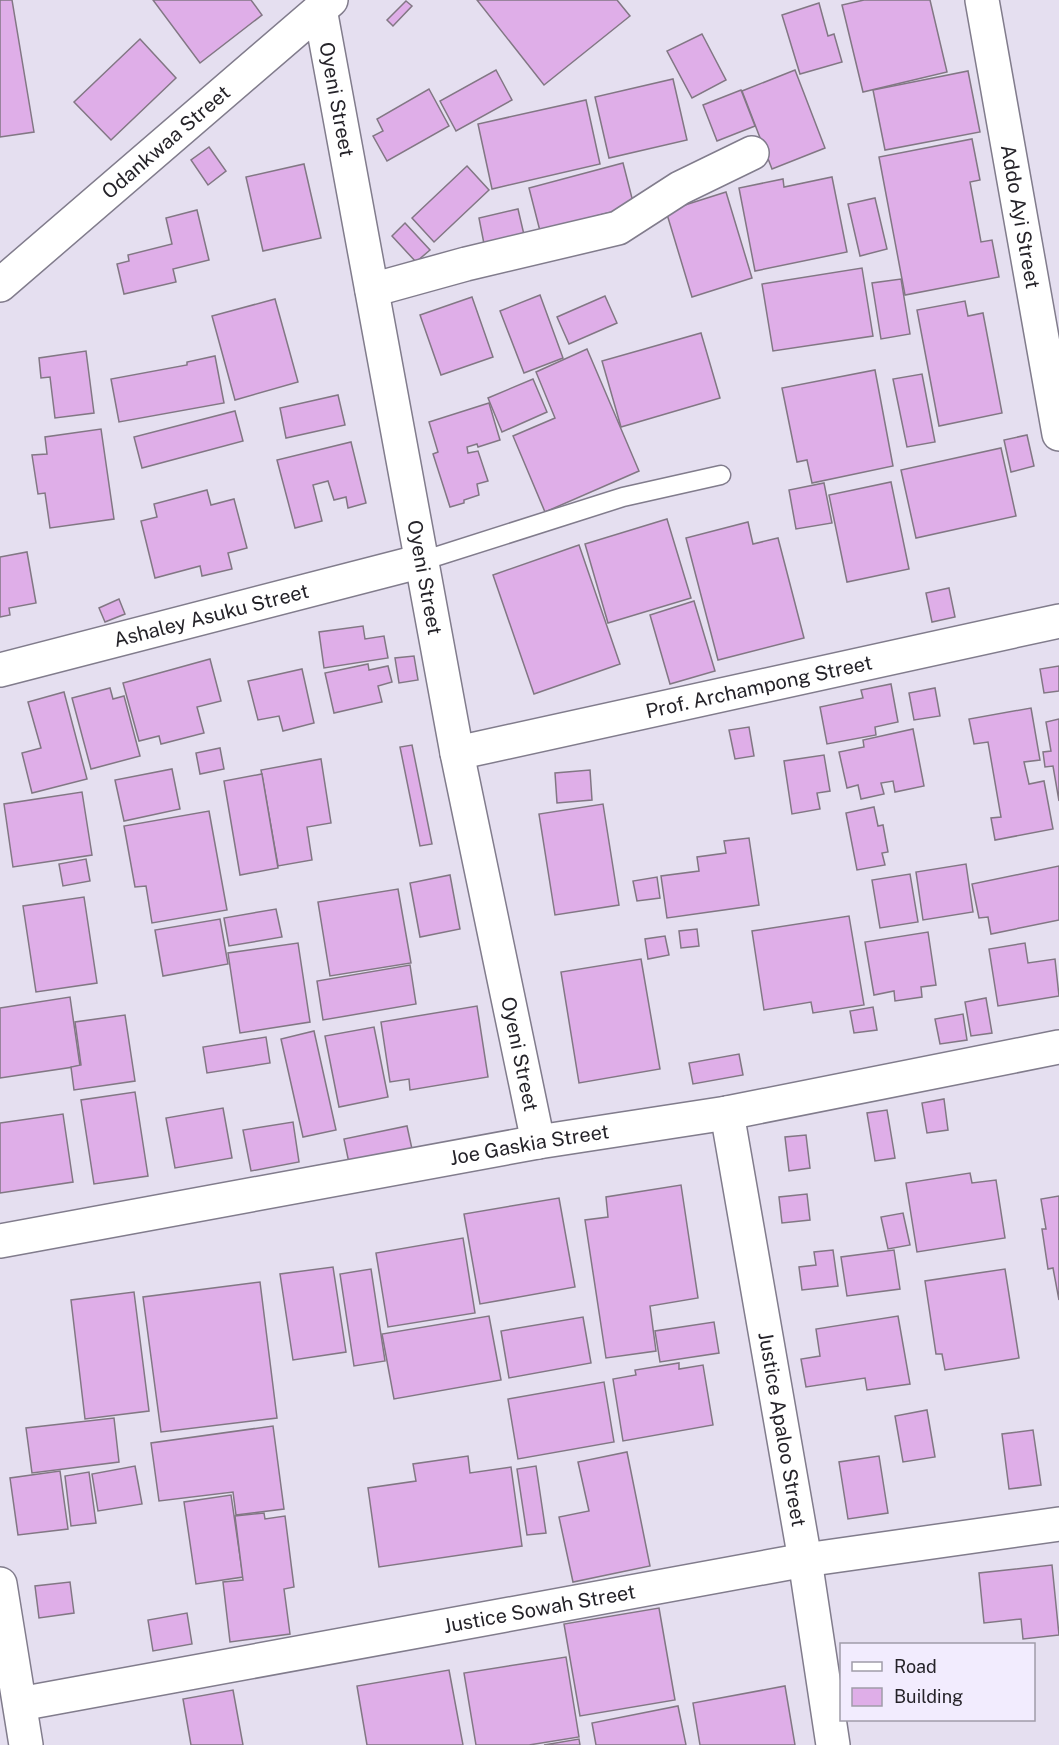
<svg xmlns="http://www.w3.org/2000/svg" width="1059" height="1745" font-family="'Public Sans',sans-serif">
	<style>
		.building { fill: #dfaee8; stroke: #827784; stroke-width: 1.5 }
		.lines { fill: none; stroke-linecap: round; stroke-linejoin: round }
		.lane-casing { stroke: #817c8c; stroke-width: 21 }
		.street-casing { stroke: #817c8c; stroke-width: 36 }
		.lane { stroke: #fff; stroke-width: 18 }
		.street { stroke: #fff; stroke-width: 33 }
		.labels { text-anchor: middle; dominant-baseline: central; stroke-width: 4.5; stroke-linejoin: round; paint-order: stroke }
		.street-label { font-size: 20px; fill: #252329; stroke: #f2ecfe }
	</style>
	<rect width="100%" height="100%" fill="#e5dff0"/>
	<g class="building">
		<path d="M0,0h12l22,132 -34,5z"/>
		<path d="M153,0h98l11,15 -62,48z"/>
		<path d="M477,0h140l13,16 -86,69z"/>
		<path d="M864,0h66l17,72 -84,20 -21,-87z"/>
		<path d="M406,1l6,5 -19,20 -6,-6z"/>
		<path d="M819,3l9,33 6,-2 8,28 -42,12 -18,-59z"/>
		<path d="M702,34l24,46 -34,18 -25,-47z"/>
		<path d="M140,39l36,39 -65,62 -37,-38z"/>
		<path d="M496,70l16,30 -56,31 -16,-30z"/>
		<path d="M795,70l30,78 -53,21 -30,-78z"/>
		<path d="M968,71l12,61 -95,18 -12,-60z"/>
		<path d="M673,79l14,61 -78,18 -14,-61z"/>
		<path d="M429,89l20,37 -62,35 -14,-25 10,-5 -6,-12z"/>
		<path d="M741,90l14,36 -38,15 -14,-36z"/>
		<path d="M586,100l14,64 -108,25 -14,-65z"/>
		<path d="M972,139l8,41 -10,2 11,60 11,-2 7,37 -94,18 -26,-138z"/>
		<path d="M209,147l17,24 -18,14 -17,-25z"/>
		<path d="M623,163l11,43 -94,25 -11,-43z"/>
		<path d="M304,164l17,74 -58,13 -17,-74z"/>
		<path d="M467,166l22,24 -55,52 -22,-24z"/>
		<path d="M832,177l15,75 -92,19 -16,-83 44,-9 1,8z"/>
		<path d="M726,192l26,86 -60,19 -26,-86z"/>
		<path d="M875,198l12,51 -27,7 -12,-52z"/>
		<path d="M518,209l7,30 -40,10 -6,-31z"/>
		<path d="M197,210l12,50 -36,9 3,13 -52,12 -7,-30 12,-3 -1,-6 44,-11 -6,-26z"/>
		<path d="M405,223l25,27 -14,12 -24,-26z"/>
		<path d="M862,268l11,68 -100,15 -11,-67z"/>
		<path d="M901,279l9,55 -29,5 -9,-56z"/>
		<path d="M540,295l23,63 -39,15 -24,-62z"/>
		<path d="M605,296l12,27 -48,21 -12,-27z"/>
		<path d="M472,297l21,60 -52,18 -21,-60z"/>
		<path d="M275,299l23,83 -63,18 -23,-84z"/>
		<path d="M965,301l3,15 15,-3 19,100 -63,13 -22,-116z"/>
		<path d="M701,333l19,65 -99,29 -19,-66z"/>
		<path d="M587,349l52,122 -94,41 -32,-76 42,-18 -19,-46z"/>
		<path d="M86,351l8,62 -39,5 -5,-41 -9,1 -2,-20z"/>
		<path d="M215,356l9,47 -105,19 -8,-43 76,-14v-3z"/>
		<path d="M875,370l18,96 -81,17 -5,-23 -10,2 -15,-74z"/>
		<path d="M922,374l13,68 -28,5 -14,-68z"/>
		<path d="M533,379l14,33 -45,20 -14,-34z"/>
		<path d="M338,395l7,30 -59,13 -6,-30z"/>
		<path d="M489,403l11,37 -22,7 -1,-3 -10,3 1,6 10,-2 10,30 -11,3 2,11 -15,5v3l-14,4 -17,-53 5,-2 -9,-30z"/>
		<path d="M235,411l8,30 -101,27 -8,-31z"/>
		<path d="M101,429l13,90 -64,9 -5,-35 -7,1 -6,-39 15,-1 -2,-17z"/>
		<path d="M1027,435l7,31 -23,6 -7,-32z"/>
		<path d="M351,442l15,61 -18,5 -2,-11 -12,3 -6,-19 -15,4 9,36 -27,7 -18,-68z"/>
		<path d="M1001,448l15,68 -100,22 -15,-68z"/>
		<path d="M891,482l18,87 -62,13 -18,-87z"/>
		<path d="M824,483l8,40 -36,6 -7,-39z"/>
		<path d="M207,490l4,15 23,-6 13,49 -19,5 4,16 -30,7 -2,-10 -45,12 -14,-57 16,-4 -3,-13z"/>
		<path d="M667,519l24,79 -83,25 -23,-79z"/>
		<path d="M748,522l5,22 25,-6 26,100 -86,22 -32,-122z"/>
		<path d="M579,545l41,119 -86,30 -41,-119z"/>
		<path d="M27,552l9,51 -27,5 1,7 -10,2v-60z"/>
		<path d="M949,588l6,29 -23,5 -6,-29z"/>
		<path d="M119,599l6,15 -20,8 -6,-14z"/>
		<path d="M694,601l21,70 -45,13 -20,-69z"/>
		<path d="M363,626l2,13 19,-3 4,22 -64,10 -5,-36z"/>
		<path d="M414,656l4,24 -19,3 -4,-25z"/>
		<path d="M210,659l11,42 -24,6 7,26 -43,11 -2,-8 -20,5 -16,-58z"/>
		<path d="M368,664l1,6 19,-4 4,16 -14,4 4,16 -48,11 -9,-40z"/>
		<path d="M1059,666v25l-15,2 -4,-24z"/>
		<path d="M302,669l12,54 -31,8 -4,-15 -21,4 -10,-39z"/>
		<path d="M891,684l7,38 -23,5 1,8 -49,9 -7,-37 43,-9 -2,-8z"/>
		<path d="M110,688l3,11 11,-3 16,60 -49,13 -19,-71z"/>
		<path d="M935,688l5,28 -26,4 -5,-27z"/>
		<path d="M64,692l23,87 -55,14 -10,-40 19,-5 -13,-46z"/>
		<path d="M1031,708l9,52 -16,2 5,22 15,-3 9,48 -58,11 -4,-22 10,-1 -13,-75 -14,2 -5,-25z"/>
		<path d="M1059,719v82l-6,-35 -8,1 -2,-15 8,-1 -5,-29z"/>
		<path d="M749,727l5,29 -19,3 -6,-29z"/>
		<path d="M913,729l11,57 -29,6 -2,-11 -12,2 3,11 -23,5 -3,-14 -11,3 -8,-36 25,-5 -1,-7z"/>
		<path d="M412,745l20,99 -12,2 -20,-99z"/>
		<path d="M220,748l4,21 -24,5 -4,-21z"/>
		<path d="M824,755l6,36 -13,2 3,16 -28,5 -8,-53z"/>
		<path d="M321,759l10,64 -24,4 5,33 -34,6 -17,-96z"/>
		<path d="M172,769l8,40 -56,12 -9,-41z"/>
		<path d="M590,770l2,30 -35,3 -2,-30z"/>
		<path d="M262,774l16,94 -38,7 -16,-94z"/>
		<path d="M82,792l10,63 -79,12 -9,-63z"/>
		<path d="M603,804l16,101 -64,10 -16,-101z"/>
		<path d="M874,807l4,19 5,-1 5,27 -6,1 3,12 -28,5 -11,-57z"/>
		<path d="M209,811l18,99 -75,13 -6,-37 -11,1 -11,-61z"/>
		<path d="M749,838l10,67 -92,13 -6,-42 38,-5 -2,-14 29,-4 -2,-12z"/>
		<path d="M86,859l4,22 -27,5 -4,-22z"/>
		<path d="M966,864l7,48 -50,8 -7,-48z"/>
		<path d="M1059,866v54l-68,14 -3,-17 -9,1 -7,-34z"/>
		<path d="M910,874l8,48 -38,6 -8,-48z"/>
		<path d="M450,875l10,54 -40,8 -10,-54z"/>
		<path d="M657,877l3,21 -23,3 -4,-20z"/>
		<path d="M398,889l13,74 -81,13 -12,-74z"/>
		<path d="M84,897l13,86 -61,9 -13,-86z"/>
		<path d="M276,909l6,28 -53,9 -5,-28z"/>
		<path d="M849,916l15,89 -51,8 -2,-11 -47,8 -12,-79z"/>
		<path d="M220,919l8,45 -65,12 -8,-46z"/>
		<path d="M697,929l2,17 -18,2 -2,-17z"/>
		<path d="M928,932l8,53 -15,2 1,10 -27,4 -1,-10 -20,4 -9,-53z"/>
		<path d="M665,936l4,19 -21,4 -3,-20z"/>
		<path d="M298,943l12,79 -70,11 -12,-80z"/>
		<path d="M1025,943l3,20 27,-4 4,37 -61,10 -9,-57z"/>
		<path d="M641,959l19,110 -81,14 -18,-111z"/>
		<path d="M410,965l6,39 -93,16 -6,-39z"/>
		<path d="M70,997l10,69 -80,12v-70z"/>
		<path d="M986,998l6,35 -21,3 -6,-34z"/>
		<path d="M477,1006l11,71 -78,13 -1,-11 -19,3 -9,-60z"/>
		<path d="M873,1007l4,23 -23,3 -4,-22z"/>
		<path d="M963,1014l4,26 -27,4 -5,-25z"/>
		<path d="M125,1015l10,66 -61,9 -3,-23 10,-2 -6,-43z"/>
		<path d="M374,1027l14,70 -49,10 -14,-71z"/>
		<path d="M314,1031l22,99 -33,7 -22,-98z"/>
		<path d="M266,1037l4,26 -63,10 -4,-26z"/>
		<path d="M739,1054l4,21 -50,9 -4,-21z"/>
		<path d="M135,1092l13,84 -54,8 -13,-84z"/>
		<path d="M944,1099l4,31 -21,3 -5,-30z"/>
		<path d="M223,1108l9,50 -57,10 -9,-50z"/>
		<path d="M887,1110l8,48 -20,3 -8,-48z"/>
		<path d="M63,1114l10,68 -73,11v-70z"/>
		<path d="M293,1122l6,40 -48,9 -8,-41z"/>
		<path d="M407,1126l5,23 -63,14 -5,-24z"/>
		<path d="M806,1135l4,33 -21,3 -4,-34z"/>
		<path d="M970,1173l2,10 24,-3 9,58 -88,14 -11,-69z"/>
		<path d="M681,1185l17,113 -48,8 6,45 -50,7 -21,-138 23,-3 -2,-20z"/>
		<path d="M807,1194l3,26 -28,3 -3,-26z"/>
		<path d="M1059,1196v104l-6,-32 -5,1 -6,-40h4l-5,-30z"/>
		<path d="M559,1198l16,89 -95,17 -16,-90z"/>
		<path d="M903,1213l7,32 -22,4 -7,-32z"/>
		<path d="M463,1238l12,75 -87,14 -12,-74z"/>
		<path d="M833,1250l5,36 -36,4 -3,-23 17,-2 -2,-13z"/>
		<path d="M894,1250l6,39 -53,7 -6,-39z"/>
		<path d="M333,1267l13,85 -53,8 -13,-86z"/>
		<path d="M371,1269l14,92 -31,5 -14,-92z"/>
		<path d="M1005,1269l14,89 -74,12 -3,-16h-6l-11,-73z"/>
		<path d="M260,1282l17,136 -116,14 -18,-135z"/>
		<path d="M134,1292l15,119 -64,8 -14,-119z"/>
		<path d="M489,1316l12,64 -107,19 -12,-65z"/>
		<path d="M898,1316l12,68 -43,6 -2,-12 -59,9 -5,-28 19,-3 -4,-27z"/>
		<path d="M583,1317l8,46 -82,15 -8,-47z"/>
		<path d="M714,1322l5,31 -59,9 -5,-31z"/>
		<path d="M679,1363v6l24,-4 10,60 -90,16 -10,-62 23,-4 -1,-5z"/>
		<path d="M604,1382l10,60 -96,17 -10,-60z"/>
		<path d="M927,1410l8,47 -32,5 -8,-46z"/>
		<path d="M114,1418l5,44 -87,11 -6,-45z"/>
		<path d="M273,1426l11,83 -48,6 -3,-23 -74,9 -8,-58z"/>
		<path d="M1033,1430l8,55 -32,4 -7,-55z"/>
		<path d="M627,1452l23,114 -77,16 -14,-65 30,-6 -11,-49z"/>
		<path d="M468,1456l2,17 41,-6 11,79 -143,21 -11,-79 48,-7 -3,-17z"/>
		<path d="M879,1456l9,57 -40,6 -9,-57z"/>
		<path d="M135,1466l7,38 -44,7 -6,-37z"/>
		<path d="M536,1466l10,67 -19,2 -10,-66z"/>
		<path d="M60,1471l8,58 -50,6 -8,-57z"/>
		<path d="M89,1472l7,51 -25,3 -6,-50z"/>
		<path d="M231,1495l12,82 -47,7 -12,-82z"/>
		<path d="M264,1513l1,6 20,-3 9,71 -10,2 6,45 -60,8 -7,-60 20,-2 -8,-64z"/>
		<path d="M1052,1565l7,70 -36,4 -2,-20 -37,4 -5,-50z"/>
		<path d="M70,1582l4,31 -35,5 -4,-32z"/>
		<path d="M659,1608l16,92 -95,16 -16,-92z"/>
		<path d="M187,1613l5,31 -39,7 -5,-31z"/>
		<path d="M566,1657l13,80 -50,8h-53l-12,-72z"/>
		<path d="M449,1670l14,75h-96l-10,-59z"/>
		<path d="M785,1686l10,59h-95l-7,-42z"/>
		<path d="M233,1690l10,55h-52l-8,-46z"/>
		<path d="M678,1706l8,39h-90l-4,-22z"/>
		<path d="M579,1739l1,6h-36z"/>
	</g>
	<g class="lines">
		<defs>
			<path id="lane" d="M422,561l201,-64 98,-22"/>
			<g id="street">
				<path id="s1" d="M982,0l77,434"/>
				<path id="s2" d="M320,9l137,744 81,389"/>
				<path id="s3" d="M0,285l331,-285"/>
				<path d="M372,290l94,-26 152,-36 62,-40 72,-35"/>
				<path id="s4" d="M0,670l422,-109"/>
				<path id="s5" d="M457,753l602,-132"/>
				<path id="s6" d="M727,1113l78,447 28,185"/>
				<path id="s7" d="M0,1241l538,-99 189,-29 332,-66"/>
				<path d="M0,1584l26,161"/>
				<path id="s8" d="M20,1704l785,-144 254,-36"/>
			</g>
		</defs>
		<use href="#lane" class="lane-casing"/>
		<use href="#street" class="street-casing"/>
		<use href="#lane" class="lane"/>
		<use href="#street" class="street"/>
	</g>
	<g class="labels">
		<g class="street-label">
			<text stroke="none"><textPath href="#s2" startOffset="92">Oyeni Street</textPath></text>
			<text stroke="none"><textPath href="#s3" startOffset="219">Odankwaa Street</textPath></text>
			<text stroke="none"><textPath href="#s1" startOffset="220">Addo Ayi Street</textPath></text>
			<text stroke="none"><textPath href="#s2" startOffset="578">Oyeni Street</textPath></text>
			<text stroke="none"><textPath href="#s4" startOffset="218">Ashaley Asuku Street</textPath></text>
			<text stroke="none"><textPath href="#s5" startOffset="309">Prof. Archampong Street</textPath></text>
			<text stroke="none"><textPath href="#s2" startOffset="1064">Oyeni Street</textPath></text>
			<text stroke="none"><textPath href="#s7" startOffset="538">Joe Gaskia Street</textPath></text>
			<text stroke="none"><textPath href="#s6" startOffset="321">Justice Apaloo Street</textPath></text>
			<text stroke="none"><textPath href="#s8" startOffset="528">Justice Sowah Street</textPath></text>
		</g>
	</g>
	<rect x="840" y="1643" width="195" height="78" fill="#f2ecfe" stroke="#a09ca9" stroke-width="1.5"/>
	<rect x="852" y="1662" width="30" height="9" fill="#ffffff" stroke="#a09ca9" stroke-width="1.5"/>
	<text x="894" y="1673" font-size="18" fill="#252329">Road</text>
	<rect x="852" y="1688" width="30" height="18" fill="#dfaee8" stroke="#a09ca9" stroke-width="1.5"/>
	<text x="894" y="1703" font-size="18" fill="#252329">Building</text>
</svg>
